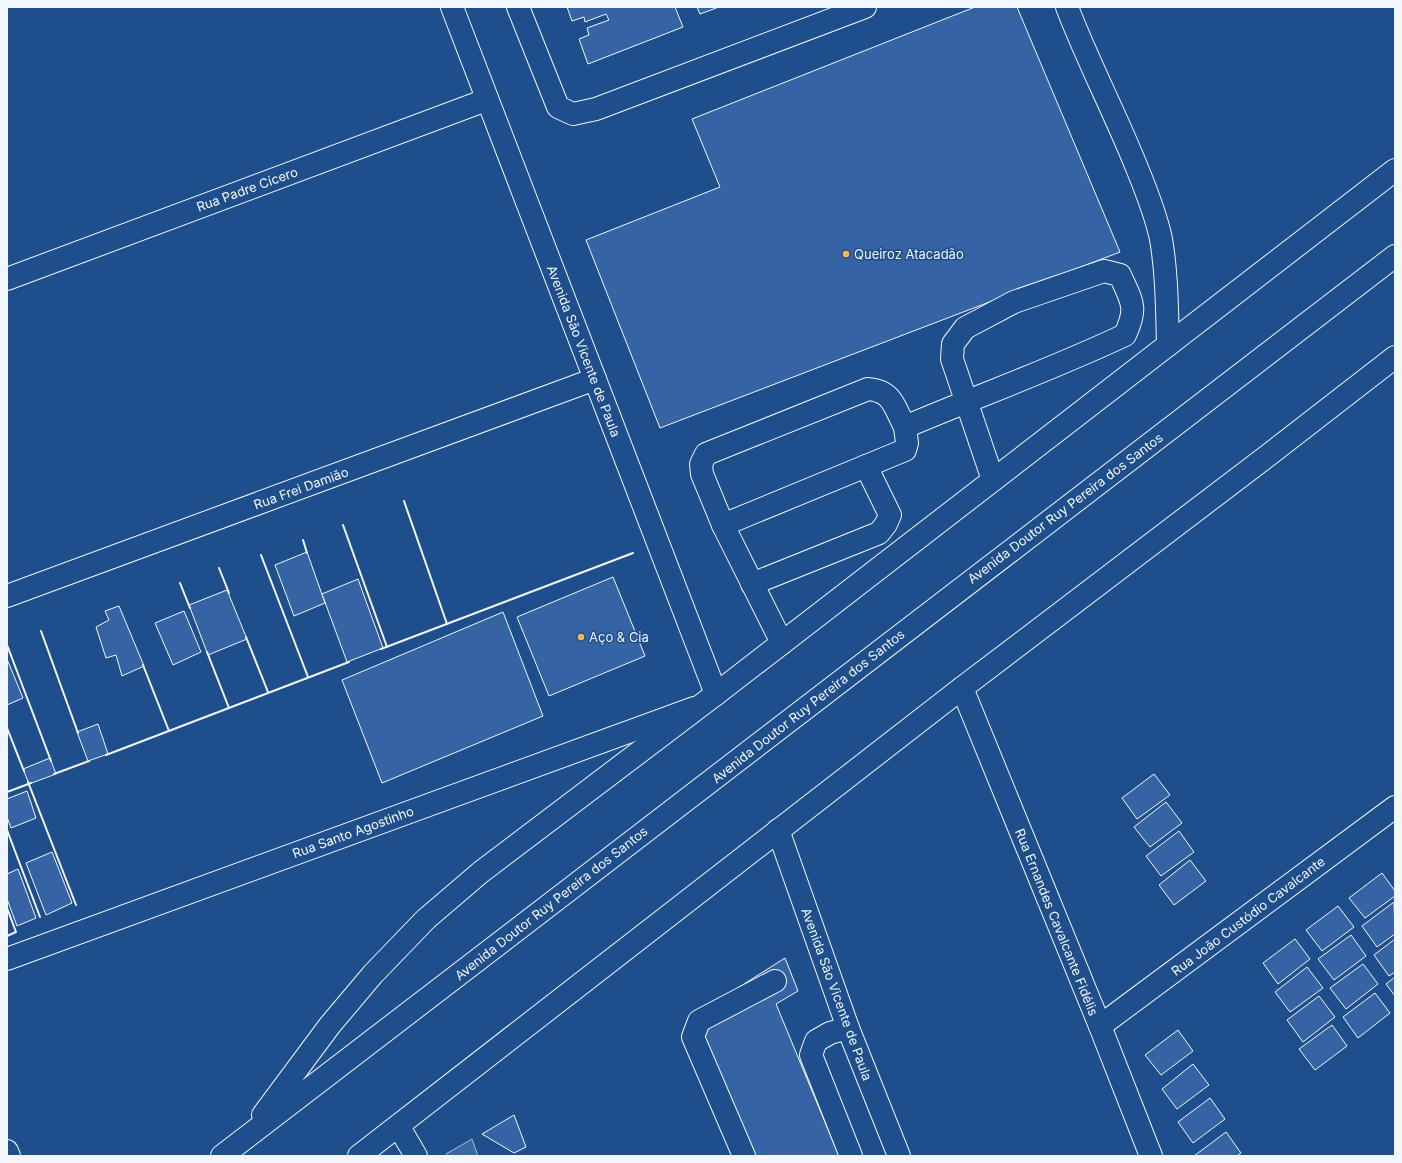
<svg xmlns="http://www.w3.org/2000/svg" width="1402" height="1163" font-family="Inter,sans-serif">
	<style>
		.water { fill: #3b69a3; stroke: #a8bbd7 }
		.building { fill: #3563a3; stroke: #f2f6ff }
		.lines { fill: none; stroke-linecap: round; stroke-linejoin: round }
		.minor-casing { stroke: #f2f6ff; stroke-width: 24 }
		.highway-casing { stroke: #f2f6ff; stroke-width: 24 }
		.minor { stroke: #1f4e8c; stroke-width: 22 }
		.highway { stroke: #1f4e8c; stroke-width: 22 }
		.wall { stroke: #f2f6ff; stroke-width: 2 }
		.poi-dot { fill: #ffb74d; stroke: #1f4e8c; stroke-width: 1.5 }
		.labels { text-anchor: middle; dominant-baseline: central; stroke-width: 3; stroke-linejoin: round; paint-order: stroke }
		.street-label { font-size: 13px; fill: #f2f6ff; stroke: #1f4e8c }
		.poi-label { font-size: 13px; fill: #f2f6ff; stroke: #1f4e8c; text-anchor: start }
	</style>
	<rect width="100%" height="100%" fill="#1f4e8c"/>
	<path class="water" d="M472,1139l6,17h-31l-1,-2z"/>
	<g class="building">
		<path d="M567,7h108l8,20 -95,37 -9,-25 10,-4 -2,-7 22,-8 -3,-6 -21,8 -1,-5 -12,4z"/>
		<path d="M697,7h22l-19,7z"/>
		<path d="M975,7h42l103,245 -460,176 -74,-188 134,-53 -28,-68z"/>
		<path d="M307,552l18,51 -31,13 -19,-51z"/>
		<path d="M613,577l32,79 -96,40 -32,-79z"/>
		<path d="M358,579l25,69 -36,14 -25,-68z"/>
		<path d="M227,590l20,49 -39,16 -19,-50z"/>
		<path d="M119,606l25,60 -22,10 -6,-21 -10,3 -10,-31 13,-7 -4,-9z"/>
		<path d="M184,611l17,41 -28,13 -18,-42z"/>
		<path d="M503,612l40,104 -161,67 -40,-103z"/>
		<path d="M7,659l16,39 -16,7z"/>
		<path d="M98,724l10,30 -20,7 -11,-29z"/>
		<path d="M50,758l6,16 -27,10 -6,-15z"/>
		<path d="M1154,774l16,21 -33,24 -15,-21z"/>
		<path d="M27,791l9,27 -25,10 -4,-11v-18z"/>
		<path d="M1166,802l16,21 -32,24 -16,-20z"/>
		<path d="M1179,831l15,21 -33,24 -15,-20z"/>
		<path d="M52,852l20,51 -26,12 -20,-52z"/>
		<path d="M1190,860l16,21 -32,24 -15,-20z"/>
		<path d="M18,869l18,49 -19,8 -10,-27v-25z"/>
		<path d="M1382,873l13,18v5l-30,22 -16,-20z"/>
		<path d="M1394,902l1,32 -18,13 -15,-21z"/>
		<path d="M1338,906l16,21 -32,24 -16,-21z"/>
		<path d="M1351,935l15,21 -32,24 -16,-21z"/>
		<path d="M1295,939l15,20 -32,25 -15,-21z"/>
		<path d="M1395,939v33l-6,4 -15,-21z"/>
		<path d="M785,958l13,33 -22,13 63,152h-89l-58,-139z"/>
		<path d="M1363,964l15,20 -32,25 -16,-21z"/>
		<path d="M1307,967l16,21 -33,24 -15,-20z"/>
		<path d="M1395,977v19l-9,-12z"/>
		<path d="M1375,993l15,20 -32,25 -15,-21z"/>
		<path d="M1319,996l16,21 -32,25 -16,-22z"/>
		<path d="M1332,1025l15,21 -32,24 -16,-21z"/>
		<path d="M1178,1030l15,21 -32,24 -16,-20z"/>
		<path d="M1193,1064l16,21 -32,24 -15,-20z"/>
		<path d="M1210,1098l15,21 -32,24 -15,-21z"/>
		<path d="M514,1115l12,32 -12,6 -32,-19z"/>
		<path d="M1226,1132l15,21 -4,3h-43z"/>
	</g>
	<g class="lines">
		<defs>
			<g id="minor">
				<path d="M452,7l264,687 452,-349c-1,-35 -1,-71 -7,-106 -5,-24 -15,-49 -24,-71 -22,-55 -49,-106 -70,-161"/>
				<path d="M518,7l40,100 15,7 23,-5 269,-102"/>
				<path d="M7,279l479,-179"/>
				<path d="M723,525l182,-75 2,-7 -2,-16c73,-31 148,-58 220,-92 13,-28 7,-33 -5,-60l-16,-4 -90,31 -49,26 -12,16 -1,15 41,121"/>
				<path d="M752,584l127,-51 7,-9 4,-9 -24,-49"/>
				<path d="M7,596l588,-217"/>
				<path d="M782,643l-59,-118 -21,-51 -1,-10 5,-10 162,-65c25,2 26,18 37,38"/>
				<path d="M962,688l138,338 51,130"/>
				<path d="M778,830l70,198 51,128"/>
				<path d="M7,959l687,-251"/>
				<path d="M1100,1026l295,-219"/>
				<path d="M848,1028l-18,5 -14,8 -5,14 40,101"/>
				<path d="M399,1127l17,29"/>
				<path d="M7,1151l2,5"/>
				<path d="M744,1156l-51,-119 6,-16 76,-40"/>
			</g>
			<g id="highway">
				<path d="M1168,345l227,-175"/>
				<path d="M263,1115l67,-90 43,-51 53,-55 55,-47 235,-178"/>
				<path d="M222,1156l1173,-900"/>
				<path d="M359,1156l603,-468 304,-231 129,-100"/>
			</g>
		</defs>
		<use href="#minor" class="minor-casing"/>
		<use href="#highway" class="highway-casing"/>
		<use href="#minor" class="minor"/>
		<use href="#highway" class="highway"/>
		<g class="wall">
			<path d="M404,501l43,123"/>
			<path d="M343,525l44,122"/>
			<path d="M303,540l4,13"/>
			<path d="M261,555l47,122"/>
			<path d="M219,568l10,25"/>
			<path d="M180,583l10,25"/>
			<path d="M41,631l37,102"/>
			<path d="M246,637l22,55"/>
			<path d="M7,645l44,116"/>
			<path d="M381,649l252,-96"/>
			<path d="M207,652l22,56"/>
			<path d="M143,665l26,66"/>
			<path d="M7,728l17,43"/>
			<path d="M106,755l243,-93"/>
			<path d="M54,774l35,-13"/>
			<path d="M28,782l48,123"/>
			<path d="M7,792l24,-9"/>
			<path d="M7,830l33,87"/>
			<path d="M7,908l9,24 -9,4"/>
		</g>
	</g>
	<g class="poi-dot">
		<circle cx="846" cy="254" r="4"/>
		<circle cx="581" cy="637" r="4"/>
	</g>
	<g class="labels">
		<g class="street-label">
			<text transform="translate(247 189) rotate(-20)">Rua Padre Cícero</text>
			<text transform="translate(584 351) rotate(69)">Avenida São Vicente de Paula</text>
			<text transform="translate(301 488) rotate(-20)">Rua Frei Damião</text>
			<text transform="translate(1065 508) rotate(-37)">Avenida Doutor Ruy Pereira dos Santos</text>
			<text transform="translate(808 706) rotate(-38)">Avenida Doutor Ruy Pereira dos Santos</text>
			<text transform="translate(353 832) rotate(-20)">Rua Santo Agostinho</text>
			<text transform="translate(551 903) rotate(-38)">Avenida Doutor Ruy Pereira dos Santos</text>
			<text transform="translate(1248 916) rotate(-37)">Rua João Custódio Cavalcante</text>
			<text transform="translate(1057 922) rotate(68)">Rua Ernandes Cavalcante Fidélis</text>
			<text transform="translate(837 994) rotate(70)">Avenida São Vicente de Paula</text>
		</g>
		<g class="poi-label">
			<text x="854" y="254">Queiroz Atacadão</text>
			<text x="589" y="637">Aço &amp; Cia</text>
		</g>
	</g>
	<rect width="1402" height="1163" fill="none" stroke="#f2f6ff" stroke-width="16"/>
</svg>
